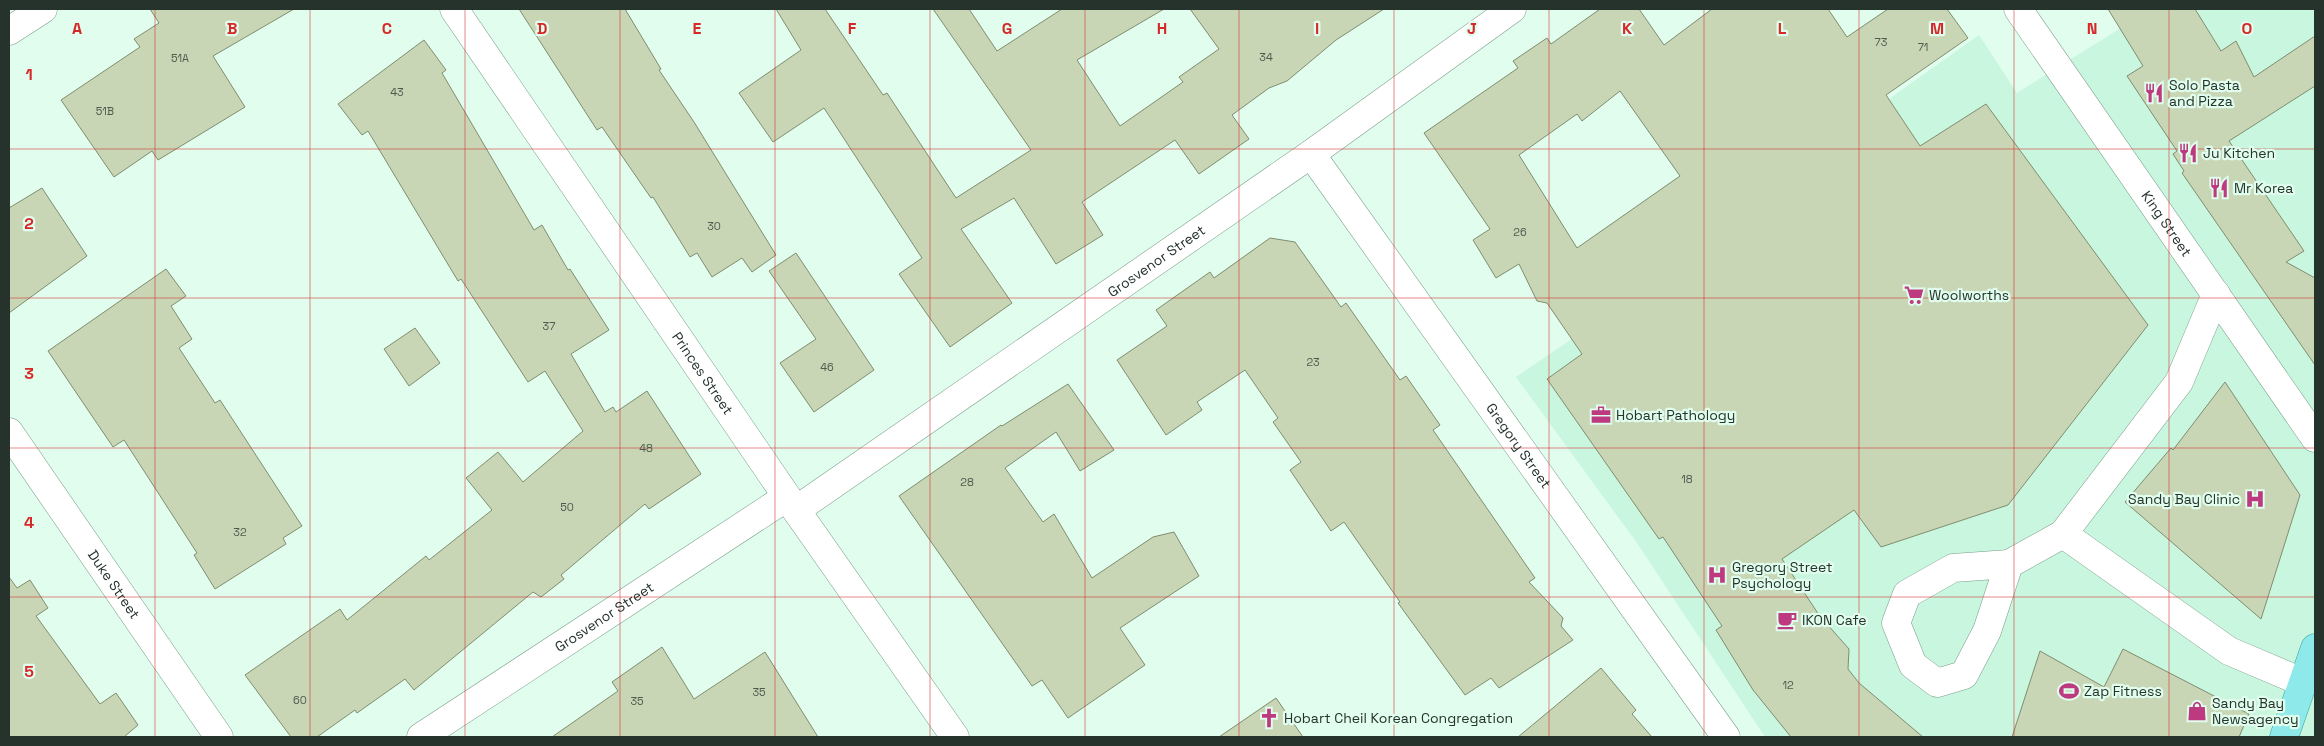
<svg xmlns="http://www.w3.org/2000/svg" width="2324" height="746" font-family="'Space Grotesk',sans-serif">
	<style>
		.built { fill: #c9f6de }
		.building { fill: #c8d6b6; stroke: #808d6f; fill-rule: evenodd }
		.lines { fill: none; stroke-linecap: round; stroke-linejoin: round }
		.minor-casing { stroke: #7b9d8a; stroke-width: 29 }
		.major-casing { stroke: #38a19e; stroke-width: 29 }
		.minor { stroke: #fff; stroke-width: 28 }
		.major { stroke: #8eeaea; stroke-width: 28 }
		.grid { fill: none; stroke: #d62828; stroke-width: 1; stroke-opacity: 0.55 }
		.labels { text-anchor: middle; dominant-baseline: central; stroke-width: 4.5; stroke-linejoin: round; paint-order: stroke }
		.number-label { font-size: 11px; fill: #4e5c4e }
		.poi-label { font-size: 14px; fill: #25332c; stroke: #e0fded; text-anchor: start }
		.street-label { font-size: 14px; fill: #25332c; stroke: #e0fded }
		.grid-label { font-size: 16px; text-anchor: middle; font-weight: bold; fill: #d62828; stroke: #e0fded; stroke-width: 4.5; stroke-linejoin: round; paint-order: stroke }
	</style>
	<rect width="100%" height="100%" fill="#e0fded"/>
	<path class="built" d="M1712,9h116l61,90 90,-64 38,58 134,-84h164v728h-550l-128,-194 -121,-166 165,-112 40,-31 -107,-151z"/>
	<g class="building">
		<path d="M150,9h144l-81,47 32,51 -87,53 -6,-9 -38,26 -53,-77 79,-53 -6,-8 25,-16z"/>
		<path d="M519,9h106l36,60 -2,1 35,52 82,133 -24,17 -10,-14 -30,19 -15,-24 -7,4 -37,-60 -2,1 -49,-71 -5,3z"/>
		<path d="M776,9h49l58,86 4,-2 69,105 75,-48 -98,-141h36l28,42 65,-42h102l-87,51 43,66 63,-44 -4,-5 40,-28 -29,-40h194l-48,31 -49,41 -18,7 -37,27 17,24 -50,35 -24,-34 -93,62 21,33 -47,29 -42,-66 -53,31 51,74 -62,44 -51,-73 23,-16 -98,-150 -51,34 -34,-49 62,-43z"/>
		<path d="M1600,9h39l25,36 48,-36h116l19,28 41,-28h59l21,29 -82,57 34,51 66,-42 162,221 -140,180 -127,42 -27,-37 -72,49 37,56 30,34 -1,20 11,14 64,54h-132l-38,-47 -37,-60 6,-4 -59,-89 -4,2 -112,-160 35,-25 -35,-51 -10,-2 -18,-37 -23,14 -23,-38 17,-11 -66,-96 94,-65 -5,-7 34,-23 4,6zM1620,91l60,85 -103,72 -58,-93 58,-41 5,7z"/>
		<path d="M2108,9h87l26,42 15,-10 18,36 61,-41v50l-86,55 75,110 -18,11 29,16v87l-133,-192 2,-2 -11,-17 4,-3 -50,-75 16,-10z"/>
		<path d="M424,40l22,30 -4,3 92,157 8,-5 26,45 2,-1 39,61 -38,24 34,58 8,-5 3,5 31,-21 54,83 -52,35 -4,-5 -84,71 3,4 -23,18 -8,-5 -119,98 -9,-11 -48,34 -2,-3 -38,27h-26l-46,-62 95,-66 7,11 79,-64 3,4 63,-50 -26,-32 32,-26 25,30 60,-51 -38,-60 -17,11 -67,-103 -3,2 -90,-150 -6,4 -24,-31z"/>
		<path d="M42,188l45,68 -78,57v-105z"/>
		<path d="M1270,238l25,4 46,65 5,-4 54,77 6,-4 34,49 -7,5 102,148 -6,4 34,36 -2,8 12,14 -74,48 -8,-10 -26,17 -67,-92 2,-1 -56,-80 -13,9 -41,-61 11,-8 -28,-40 5,-4 -33,-48 -48,32 5,8 -36,25 -49,-75 50,-34 -11,-16 54,-38 4,6z"/>
		<path d="M796,253l78,117 -60,42 -34,-49 36,-24 -47,-68z"/>
		<path d="M166,269l20,27 -15,10 21,33 -13,9 36,55 5,-3 82,126 -19,12 3,6 -71,45 -21,-34 3,-2 -73,-113 -11,7 -65,-96z"/>
		<path d="M415,328l25,35 -31,23 -25,-37z"/>
		<path d="M2225,382l75,113 -39,124 -136,-117 46,-54 2,2z"/>
		<path d="M1068,384l46,66 -34,21 -24,-39 -51,36 38,54 11,-8 38,64 61,-41 21,-5 25,44 -79,52 25,37 -77,53 -26,-38 -10,6 -133,-190 102,-71 1,1z"/>
		<path d="M9,577l8,11 13,-8 18,28 -12,8 64,88 16,-11 22,32 -14,12h-115z"/>
		<path d="M662,647l32,52 71,-47 53,85h-266l66,-46 -6,-9z"/>
		<path d="M2123,649l126,65 -10,23h-227l28,-86 64,36z"/>
		<path d="M1601,668l35,42 -4,4 20,23h-134z"/>
		<path d="M1276,698l27,39h-84z"/>
	</g>
	<g class="lines">
		<defs>
			<g id="minor">
				<path id="s1" d="M454,9l342,501 159,227"/>
				<path id="s2" d="M2018,9l297,429"/>
				<path d="M9,31l34,-22"/>
				<path id="s3" d="M1311,154l415,583"/>
				<path id="s4" d="M9,432l210,305"/>
				<path id="s5" d="M796,510l515,-356 201,-145"/>
				<path d="M2063,534l166,117 73,31"/>
				<path d="M2009,564l-22,67 -23,44 -27,8 -24,-18 -17,-42 11,-29 46,-26 56,-4 54,-30 116,-152 37,-88"/>
				<path id="s6" d="M421,737l366,-240"/>
			</g>
			<path id="major" d="M2284,737l31,-89"/>
		</defs>
		<use href="#minor" class="minor-casing"/>
		<use href="#major" class="major-casing"/>
		<use href="#minor" class="minor"/>
		<use href="#major" class="major"/>
	</g>
	<path class="grid" d="M155,9v728M310,9v728M465,9v728M620,9v728M775,9v728M930,9v728M1085,9v728M1239,9v728M1394,9v728M1549,9v728M1704,9v728M1859,9v728M2014,9v728M2169,9v728M9,149h2306M9,298h2306M9,448h2306M9,597h2306"/>
	<defs>
		<symbol id="restaurant-bare" viewBox="-9 -9 18 18"><path d="M-5-6h1v4h1v-4h1v4h1v-4h1v5L-1.5 .5V6h-2V.5L-5-1ZM5-6V6H3V1.5H1.5Q1.5-4 5-6Z" fill="#be3a80" stroke="#e0fded" stroke-width="2.5" paint-order="stroke"/></symbol>
		<symbol id="supermarket-bare" viewBox="-9 -9 18 18"><path d="M-6-5.5h2.5l.6 2H6L4.5 2H-2.5L-4.4-4H-6ZM-1.5 3.2a1.3 1.3 0 1 0 .1 0ZM3 3.2a1.3 1.3 0 1 0 .1 0Z" fill="#be3a80" stroke="#e0fded" stroke-width="2.5" paint-order="stroke"/></symbol>
		<symbol id="office-bare" viewBox="-9 -9 18 18"><path d="M-6-3h4V-5.5h4V-3h4V5H-6ZM-1-4.5V-3h2v-1.5ZM-6 0V1H6V0Z" fill="#be3a80" stroke="#e0fded" stroke-width="2.5" paint-order="stroke"/></symbol>
		<symbol id="hospital-bare" viewBox="-9 -9 18 18"><path d="M-5-5h3v3.5h4V-5h3V5h-3V1.5h-4V5h-3Z" fill="#be3a80" stroke="#e0fded" stroke-width="2.5" paint-order="stroke"/></symbol>
		<symbol id="cafe-bare" viewBox="-9 -9 18 18"><path d="M-5.5-4.5H6V0H3Q3 3.5 0 3.5H-2.5Q-5.5 3.5-5.5 0ZM3-3.2v2h1.7v-2ZM-6 4.5H4V6H-6Z" fill="#be3a80" stroke="#e0fded" stroke-width="2.5" paint-order="stroke"/></symbol>
		<symbol id="stadium-bare" viewBox="-9 -9 18 18"><path d="M0-5a6.5 5 0 1 0 0 10a6.5 5 0 1 0 0-10ZM-3.5-1.8h7v3.6h-7Z" fill="#be3a80" stroke="#e0fded" stroke-width="2.5" paint-order="stroke"/></symbol>
		<symbol id="shop-bare" viewBox="-9 -9 18 18"><path d="M-5-2.5h2.3a2.7 3.5 0 0 1 5.4 0H5L5.5 6h-11ZM-1.5-2.5h3a1.5 2.3 0 0 0-3 0Z" fill="#be3a80" stroke="#e0fded" stroke-width="2.5" paint-order="stroke"/></symbol>
		<symbol id="church-bare" viewBox="-9 -9 18 18"><path d="M-1.2-6h2.4v3.5h3.3v2.4h-3.3V6h-2.4V-.1h-3.3v-2.4h3.3Z" fill="#be3a80" stroke="#e0fded" stroke-width="2.5" paint-order="stroke"/></symbol>
	</defs>
	<g fill-rule="evenodd">
		<use href="#restaurant-bare" x="2140" y="79" width="28" height="28"/>
		<use href="#restaurant-bare" x="2174" y="139" width="28" height="28"/>
		<use href="#restaurant-bare" x="2205" y="174" width="28" height="28"/>
		<use href="#supermarket-bare" x="1900" y="281" width="28" height="28"/>
		<use href="#office-bare" x="1587" y="401" width="28" height="28"/>
		<use href="#hospital-bare" x="2241" y="485" width="28" height="28"/>
		<use href="#hospital-bare" x="1703" y="561" width="28" height="28"/>
		<use href="#cafe-bare" x="1773" y="606" width="28" height="28"/>
		<use href="#stadium-bare" x="2055" y="677" width="28" height="28"/>
		<use href="#shop-bare" x="2183" y="697" width="28" height="28"/>
		<use href="#church-bare" x="1255" y="704" width="28" height="28"/>
	</g>
	<g class="labels">
		<g class="number-label">
			<text x="1881" y="42">73</text>
			<text x="1923" y="47">71</text>
			<text x="1266" y="57">34</text>
			<text x="180" y="58">51A</text>
			<text x="397" y="92">43</text>
			<text x="105" y="111">51B</text>
			<text x="714" y="226">30</text>
			<text x="1520" y="232">26</text>
			<text x="549" y="326">37</text>
			<text x="1313" y="362">23</text>
			<text x="827" y="367">46</text>
			<text x="646" y="448">48</text>
			<text x="1687" y="479">18</text>
			<text x="967" y="482">28</text>
			<text x="567" y="507">50</text>
			<text x="240" y="532">32</text>
			<text x="1788" y="685">12</text>
			<text x="759" y="692">35</text>
			<text x="300" y="700">60</text>
			<text x="637" y="701">35</text>
		</g>
		<g class="poi-label">
			<text x="2169" y="85">Solo Pasta<tspan x="2169" dy="16">and Pizza</tspan></text>
			<text x="2203" y="153">Ju Kitchen</text>
			<text x="2234" y="188">Mr Korea</text>
			<text x="1929" y="295">Woolworths</text>
			<text x="1616" y="415">Hobart Pathology</text>
			<text x="2240" y="499" text-anchor="end">Sandy Bay Clinic</text>
			<text x="1732" y="567">Gregory Street<tspan x="1732" dy="16">Psychology</tspan></text>
			<text x="1802" y="620">IKON Cafe</text>
			<text x="2084" y="691">Zap Fitness</text>
			<text x="2212" y="703">Sandy Bay<tspan x="2212" dy="16">Newsagency</tspan></text>
			<text x="1284" y="718">Hobart Cheil Korean Congregation</text>
		</g>
		<g class="street-label">
			<text stroke="none"><textPath href="#s2" startOffset="261">King Street</textPath></text>
			<text stroke="none"><textPath href="#s5" startOffset="438">Grosvenor Street</textPath></text>
			<text stroke="none"><textPath href="#s1" startOffset="441">Princes Street</textPath></text>
			<text stroke="none"><textPath href="#s3" startOffset="358">Gregory Street</textPath></text>
			<text stroke="none"><textPath href="#s4" startOffset="185">Duke Street</textPath></text>
			<text stroke="none"><textPath href="#s6" startOffset="219">Grosvenor Street</textPath></text>
		</g>
	</g>
	<g class="grid-label">
		<text x="77" y="34">A</text>
		<text x="232" y="34">B</text>
		<text x="387" y="34">C</text>
		<text x="542" y="34">D</text>
		<text x="697" y="34">E</text>
		<text x="852" y="34">F</text>
		<text x="1007" y="34">G</text>
		<text x="1162" y="34">H</text>
		<text x="1317" y="34">I</text>
		<text x="1472" y="34">J</text>
		<text x="1627" y="34">K</text>
		<text x="1782" y="34">L</text>
		<text x="1937" y="34">M</text>
		<text x="2092" y="34">N</text>
		<text x="2247" y="34">O</text>
		<text x="29" y="80">1</text>
		<text x="29" y="229">2</text>
		<text x="29" y="379">3</text>
		<text x="29" y="528">4</text>
		<text x="29" y="677">5</text>
	</g>
	<rect width="2324" height="746" fill="none" stroke="#25332c" stroke-width="20"/>
</svg>
